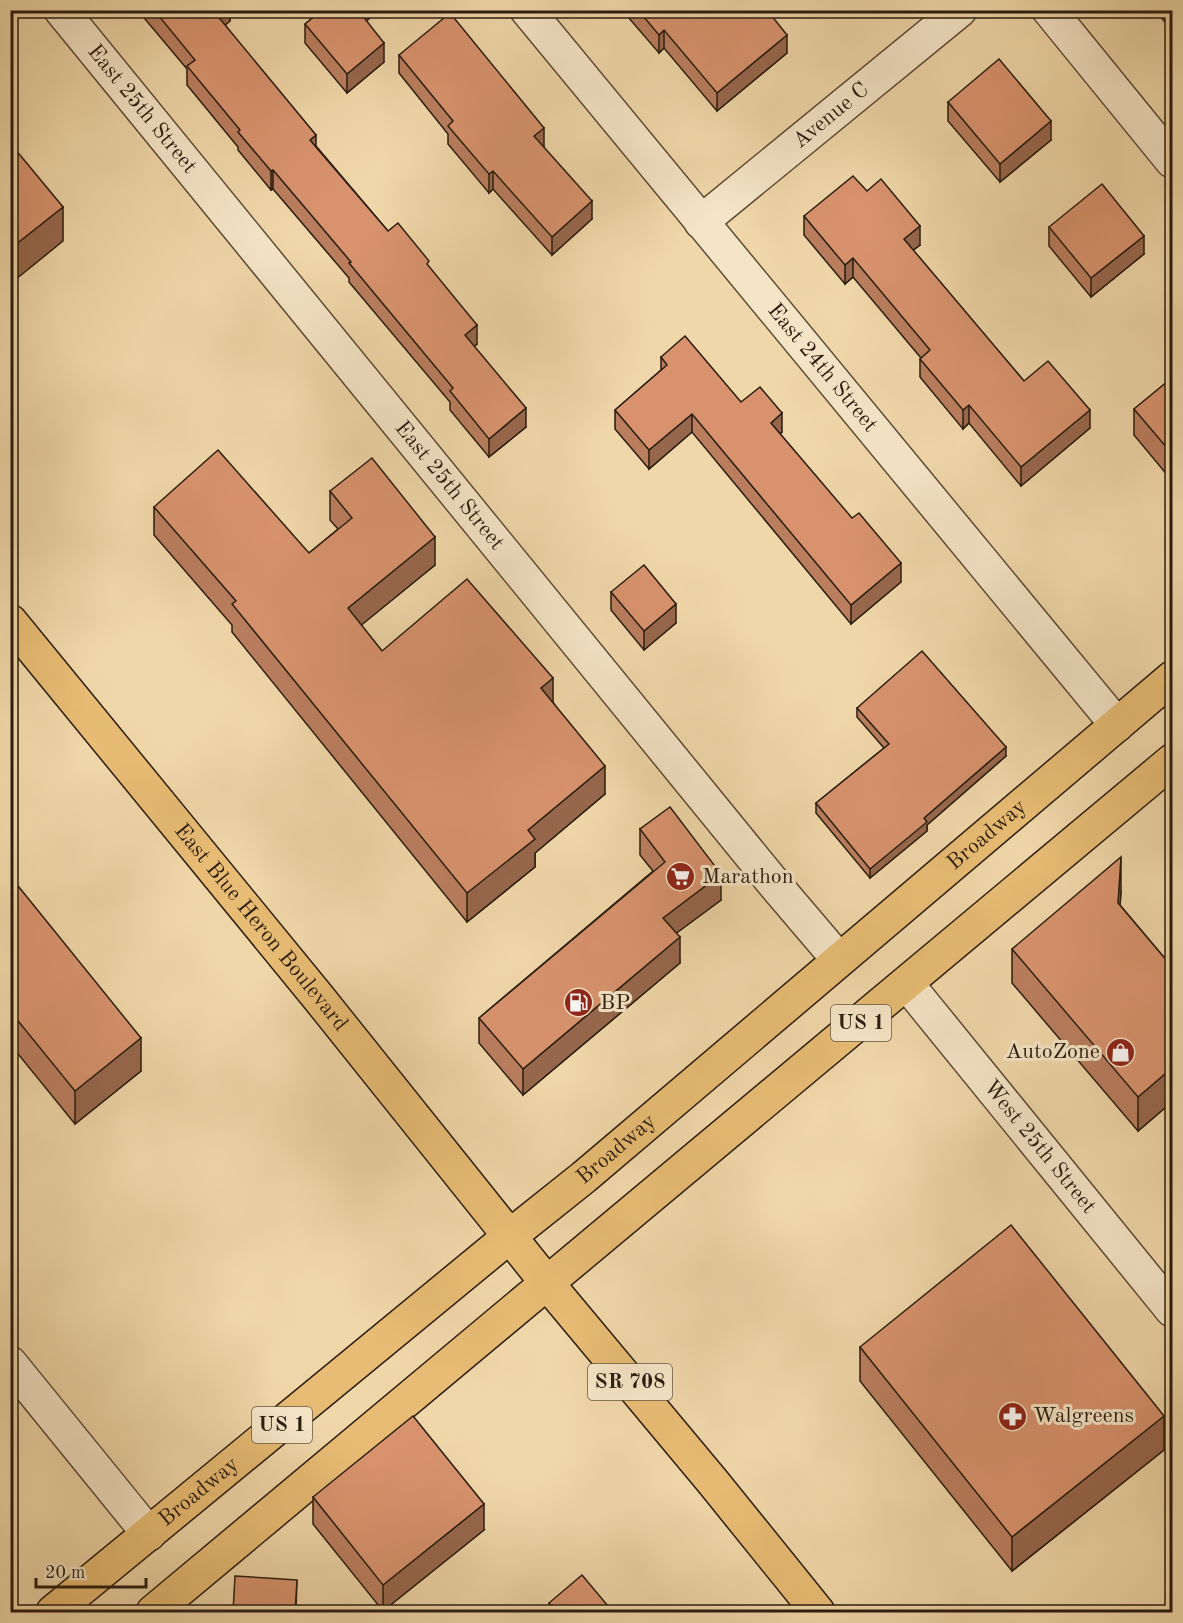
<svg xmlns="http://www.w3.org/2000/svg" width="1183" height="1623" font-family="'Old Standard TT',serif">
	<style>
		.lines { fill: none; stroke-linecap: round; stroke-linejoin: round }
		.minor-casing { stroke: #5b4b35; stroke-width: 36 }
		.major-casing { stroke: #291c0e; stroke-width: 36 }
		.minor { stroke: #f5e5c7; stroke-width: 33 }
		.major { stroke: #e8bc74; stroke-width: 33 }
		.wall { fill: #ba7e5f; stroke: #291c0e; stroke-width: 1.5 }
		.shaded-wall { fill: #97674d; stroke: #291c0e; stroke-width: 1.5 }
		.building { fill: #d8936e; stroke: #291c0e; stroke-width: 1.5 }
		.labels { text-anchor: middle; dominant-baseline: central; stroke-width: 6; stroke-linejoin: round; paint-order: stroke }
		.shield { fill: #f5e5c7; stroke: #665846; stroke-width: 1.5 }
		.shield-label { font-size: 21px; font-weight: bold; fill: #291c0e }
		.street-label { font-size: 22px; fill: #291c0e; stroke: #f5e5c7 }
		.poi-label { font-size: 22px; fill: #291c0e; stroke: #f5e5c7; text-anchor: start }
	</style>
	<rect width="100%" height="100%" fill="#f0d7a9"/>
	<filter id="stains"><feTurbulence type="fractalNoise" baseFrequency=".00333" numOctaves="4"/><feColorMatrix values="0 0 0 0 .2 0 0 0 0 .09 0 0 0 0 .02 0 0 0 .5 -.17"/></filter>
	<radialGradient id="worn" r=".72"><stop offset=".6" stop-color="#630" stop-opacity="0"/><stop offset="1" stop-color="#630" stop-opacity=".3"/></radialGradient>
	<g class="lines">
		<defs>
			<g id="minor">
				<path id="s1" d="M61,10l715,876 63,74"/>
				<path id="s2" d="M527,10l590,715"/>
				<path d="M1049,10l123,151"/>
				<path id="s3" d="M701,222l259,-212"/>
				<path id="s4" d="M907,984l265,326"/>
				<path d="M10,1363l139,171"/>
			</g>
			<g id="major">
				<path id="s5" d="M10,621l308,376 229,286 166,199 105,130"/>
				<path id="s6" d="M53,1612l457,-376 74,-59 588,-499"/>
				<path d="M153,1612l1019,-851"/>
			</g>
		</defs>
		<use href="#minor" class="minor-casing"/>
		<use href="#major" class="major-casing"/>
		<use href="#minor" class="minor"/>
		<use href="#major" class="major"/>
	</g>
	<g class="wall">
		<path d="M145,10h85v11l-5,4 91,121 72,85 41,36 48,77 -3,2 52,81 -37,30 -39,-47v-8l-101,-120v-4l-76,-89 -2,1 -33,-40v-3l-51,-62v-16l-42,-50z"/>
		<path d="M322,10h57l-13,11 18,41 -37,31 -42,-50v-19z"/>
		<path d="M622,10h111l54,43 -70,58 -53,-63 -5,5z"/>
		<path d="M1155,10h18v22z"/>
		<path d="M399,55l145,91 -1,1 49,72 -40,36 -59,-66 -4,4 -41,-49v-10l-49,-61z"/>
		<path d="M948,102l103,38 -51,42 -52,-61z"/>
		<path d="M867,191l53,54 -7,5 111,131 66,47 -69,58 -52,-63 -6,6 -43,-52v-18l1,-1 -68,-81 -8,7 -41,-49v-19z"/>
		<path d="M1049,227l95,27 -53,43 -42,-51z"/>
		<path d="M661,357l80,45 41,30 -2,2 121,148 -50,42 -159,-192 -43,37 -34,-40v-19l46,-40z"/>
		<path d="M1173,377v105l-39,-47v-26z"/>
		<path d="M330,491l105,74 -74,60 21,26 171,51 52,92 -70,59v14l-68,55 -235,-290v-7l-78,-90v-28l155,46 29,-24 -8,-9z"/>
		<path d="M611,592l65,31 -32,27 -33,-40z"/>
		<path d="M857,708l149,48 -79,69v6l-57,47 -54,-65v-10l68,-55 -27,-31z"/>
		<path d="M640,829l81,71 -45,33 4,30 -157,132 -44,-52v-25l174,-147 -13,-16z"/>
		<path d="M10,876l131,195 -66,53 -65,-80z"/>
		<path d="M1121,891l-1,14 53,63v133l-35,30 -126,-148v-34z"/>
		<path d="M860,1347l304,103 -152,121 -152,-190z"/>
		<path d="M313,1497l171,33 -101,81 -70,-87z"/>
		<path d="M549,1603l64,9h-64z"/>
	</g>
	<g class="shaded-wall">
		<path d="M220,10h10v11l-14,12v-19z"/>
		<path d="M362,10h17l-17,15z"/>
		<path d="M664,30v18l-5,5v-18z"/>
		<path d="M787,35v18l-70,58v-18z"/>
		<path d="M384,43v19l-37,31v-19z"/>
		<path d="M1051,121v19l-51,42v-18z"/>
		<path d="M544,128v18l-10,9v-19z"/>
		<path d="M316,135v19l-6,-14z"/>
		<path d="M273,170v19l-2,1v-19z"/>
		<path d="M493,171v18l-4,4v-19z"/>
		<path d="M592,201v18l-40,36v-18z"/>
		<path d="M63,207v34l-53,43v-35z"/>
		<path d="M920,226v19l-16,12v-18z"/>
		<path d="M1144,236v18l-53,43v-19z"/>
		<path d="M853,258v19l-8,7v-19z"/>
		<path d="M477,325v19l-12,9v-18z"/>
		<path d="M969,405v18l-6,6v-19z"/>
		<path d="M526,408v19l-37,30v-18z"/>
		<path d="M1090,410v18l-69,58v-19z"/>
		<path d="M782,413v19l-11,9v-18z"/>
		<path d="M692,414v18l-43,37v-19z"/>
		<path d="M435,537v28l-87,71v-28z"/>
		<path d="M901,563v19l-50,42v-19z"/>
		<path d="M676,604v19l-32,27v-19z"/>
		<path d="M553,678v29l-12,-19z"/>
		<path d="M1006,747v9l-79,69v6l-57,47v-9l54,-51z"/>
		<path d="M605,766v28l-70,59v14l-68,55v-29l61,-63z"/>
		<path d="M1121,857v34l-3,46v-34z"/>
		<path d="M721,874v26l-58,43v-25z"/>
		<path d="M680,937v26l-157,132v-26z"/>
		<path d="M141,1038v33l-66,53v-33z"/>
		<path d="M1173,1067v34l-35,30v-34z"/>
		<path d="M1164,1416v34l-152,121v-34z"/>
		<path d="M484,1504v26l-101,81v-26z"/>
		<path d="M297,1580l-1,32h-1z"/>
	</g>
	<g class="building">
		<path d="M154,10h66l-4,4 100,121 -6,5 78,91 10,-8 31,38 -2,3 50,61 -12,10 61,73 -37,31 -39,-48 3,-3 -104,-125 2,-1 -78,-92 -2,1 -33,-39 2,-2 -53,-64 8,-6z"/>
		<path d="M322,10h36l26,33 -37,31 -42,-50z"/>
		<path d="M638,10h95l1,2 1,-2h32l20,25 -70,58 -53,-63 -5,5z"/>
		<path d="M450,13l94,115 -10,8 58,65 -40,36 -59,-66 -4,3 -41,-48 5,-5 -54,-66z"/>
		<path d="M999,59l52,62 -51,43 -52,-62z"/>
		<path d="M10,143l53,64 -53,42z"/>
		<path d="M853,176l14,15 14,-12 39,47 -16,13 120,142 24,-20 42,49 -69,57 -52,-62 -6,5 -43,-51 10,-9 -77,-92 -8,7 -41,-49z"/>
		<path d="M1102,184l42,52 -53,42 -42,-51z"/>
		<path d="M685,336l56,66 19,-15 22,26 -11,10 81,95 7,-5 42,50 -50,42 -159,-191 -43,36 -34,-40 52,-45 -6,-8z"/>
		<path d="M1173,377v78l-39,-46z"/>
		<path d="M218,450l91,103 43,-35 -22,-27 42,-33 63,79 -87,71 34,43 85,-72 86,99 -12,10 64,78 -77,64 7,9 -68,54 -235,-289 4,-3 -82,-94z"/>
		<path d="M644,565l32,39 -32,27 -33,-39z"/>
		<path d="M922,651l84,96 -82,71 3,4 -57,47 -54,-66 73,-59 -32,-36z"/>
		<path d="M670,807l51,67 -58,44 17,19 -157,132 -44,-51 186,-156 -25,-33z"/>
		<path d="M1121,857l-3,46 55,65v99l-35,30 -126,-148z"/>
		<path d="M10,876l131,162 -66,53 -65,-80z"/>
		<path d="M1011,1225l153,191 -152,121 -152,-190z"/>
		<path d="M413,1416l71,88 -101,81 -70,-88z"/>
		<path d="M582,1575l31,37h-56l-8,-9z"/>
		<path d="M235,1576l62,4 -2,32h-62z"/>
	</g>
	<defs>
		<symbol id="supermarket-disc" viewBox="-11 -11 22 22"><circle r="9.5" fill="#8f2418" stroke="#f5e5c7"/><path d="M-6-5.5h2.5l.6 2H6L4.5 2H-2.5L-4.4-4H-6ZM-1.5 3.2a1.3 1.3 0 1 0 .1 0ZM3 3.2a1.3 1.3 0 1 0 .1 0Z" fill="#fff"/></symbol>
		<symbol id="fuel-disc" viewBox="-11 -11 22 22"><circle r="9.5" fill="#8f2418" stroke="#f5e5c7"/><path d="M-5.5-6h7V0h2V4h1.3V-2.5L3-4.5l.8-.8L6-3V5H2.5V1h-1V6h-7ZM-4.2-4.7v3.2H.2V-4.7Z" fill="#fff"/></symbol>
		<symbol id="shop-disc" viewBox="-11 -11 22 22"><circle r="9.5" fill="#8f2418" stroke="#f5e5c7"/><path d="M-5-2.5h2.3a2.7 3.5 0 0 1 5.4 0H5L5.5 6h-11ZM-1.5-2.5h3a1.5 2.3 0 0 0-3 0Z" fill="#fff"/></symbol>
		<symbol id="pharmacy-disc" viewBox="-11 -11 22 22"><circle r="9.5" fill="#8f2418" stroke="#f5e5c7"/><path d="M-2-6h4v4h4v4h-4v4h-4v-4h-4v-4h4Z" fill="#fff"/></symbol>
	</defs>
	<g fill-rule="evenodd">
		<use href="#supermarket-disc" x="664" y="860" width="33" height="33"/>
		<use href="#fuel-disc" x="562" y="986" width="33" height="33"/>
		<use href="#shop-disc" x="1104" y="1036" width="33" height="33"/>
		<use href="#pharmacy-disc" x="996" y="1400" width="33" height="33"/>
	</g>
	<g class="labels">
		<g class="shield">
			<rect x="831" y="1005" width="60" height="36" rx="4.5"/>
			<rect x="588" y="1364" width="84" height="36" rx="4.5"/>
			<rect x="252" y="1407" width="60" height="36" rx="4.5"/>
		</g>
		<g class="shield-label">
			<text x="861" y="1023">US 1</text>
			<text x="630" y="1382">SR 708</text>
			<text x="282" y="1425">US 1</text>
		</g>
		<g class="street-label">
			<text stroke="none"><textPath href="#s1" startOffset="128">East 25th Street</textPath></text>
			<text stroke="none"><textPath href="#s3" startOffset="168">Avenue C</textPath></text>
			<text stroke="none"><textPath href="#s2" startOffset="464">East 24th Street</textPath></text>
			<text stroke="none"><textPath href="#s1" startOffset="614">East 25th Street</textPath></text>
			<text stroke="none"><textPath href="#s6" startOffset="1215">Broadway</textPath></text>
			<text stroke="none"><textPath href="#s5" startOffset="396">East Blue Heron Boulevard</textPath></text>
			<text stroke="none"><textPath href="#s4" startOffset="210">West 25th Street</textPath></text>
			<text stroke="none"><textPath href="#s6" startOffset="729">Broadway</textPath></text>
			<text stroke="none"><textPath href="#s6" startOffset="189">Broadway</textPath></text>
		</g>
		<g class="poi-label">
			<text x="702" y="877">Marathon</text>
			<text x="600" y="1003">BP</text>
			<text x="1100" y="1052" text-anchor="end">AutoZone</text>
			<text x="1033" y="1416">Walgreens</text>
		</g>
	</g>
	<rect width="1183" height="1623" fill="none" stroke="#f0d7a9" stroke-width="36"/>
	<rect x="12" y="12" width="1159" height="1599" fill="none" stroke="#291c0e" stroke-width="3"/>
	<rect x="18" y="18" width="1147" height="1587" fill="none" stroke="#291c0e" stroke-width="1.5"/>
	<path d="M36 1578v9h110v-9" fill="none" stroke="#291c0e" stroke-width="3"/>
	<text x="45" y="1578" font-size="18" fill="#291c0e" stroke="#f5e5c7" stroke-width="4.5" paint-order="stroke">20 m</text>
	<rect width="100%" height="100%" filter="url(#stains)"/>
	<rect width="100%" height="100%" fill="url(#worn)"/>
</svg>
